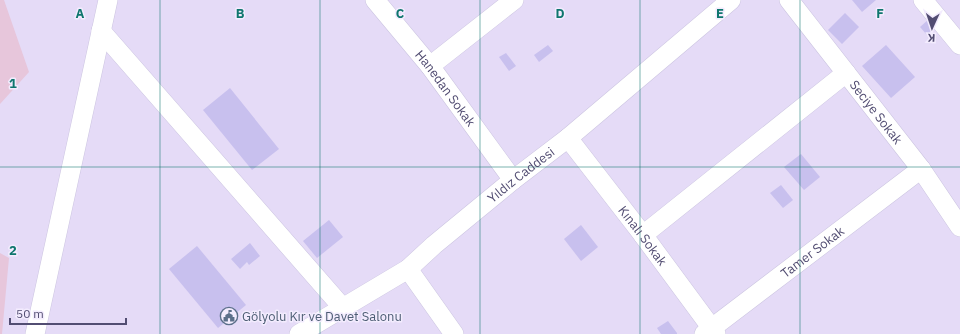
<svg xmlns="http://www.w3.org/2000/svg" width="960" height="334" font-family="'IBM Plex Sans',sans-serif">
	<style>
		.residential { fill: #e5dbf7 }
		.green { fill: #e7c6db }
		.building { fill: #c8c0ee }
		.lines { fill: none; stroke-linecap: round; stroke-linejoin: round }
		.minor-casing { stroke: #ccc5e1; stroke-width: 20 }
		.minor { stroke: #fff; stroke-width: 19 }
		.grid { fill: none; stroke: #0f766e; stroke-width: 1; stroke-opacity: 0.55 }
		.labels { text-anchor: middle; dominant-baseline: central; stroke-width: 3; stroke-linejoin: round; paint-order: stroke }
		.street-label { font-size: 13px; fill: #524d72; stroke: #f3ecfe }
		.service-label { font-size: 13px; fill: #4e5e75; stroke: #f3ecfe; text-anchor: start }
		.grid-label { font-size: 13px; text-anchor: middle; font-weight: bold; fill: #0f766e; stroke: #f3ecfe; stroke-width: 3; stroke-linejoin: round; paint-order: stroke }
	</style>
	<rect width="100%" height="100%" fill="#eee6fb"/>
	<rect class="residential" x="0" y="0" width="960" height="334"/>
	<g class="green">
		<path d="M0,0h4l25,72 -29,32z"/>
		<path d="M0,253l9,5 -7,76h-2z"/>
	</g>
	<g class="building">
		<path d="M852,0h24l-14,12z"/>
		<path d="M845,13l14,14 -17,17 -14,-14z"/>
		<path d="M929,19l6,8 -8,8 -7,-8z"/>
		<path d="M548,45l5,6 -14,11 -5,-7z"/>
		<path d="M886,45l29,32 -24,21 -29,-32z"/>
		<path d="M506,53l10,13 -7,5 -10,-14z"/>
		<path d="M230,88l49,61 -27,21 -49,-60z"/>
		<path d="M801,154l19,23 -16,13 -20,-23z"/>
		<path d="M781,185l12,15 -10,8 -13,-15z"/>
		<path d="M329,220l14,17 -26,21 -14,-17z"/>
		<path d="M581,225l17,22 -17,14 -17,-22z"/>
		<path d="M250,243l10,13 -11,9 -2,-3 -7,7 -9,-10z"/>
		<path d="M197,246l49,59 -28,23 -49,-59z"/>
		<path d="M668,321l9,12v1h-16l-4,-6z"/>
	</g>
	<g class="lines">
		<defs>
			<g id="minor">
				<path id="s1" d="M375,0l55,66 83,114"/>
				<path id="s2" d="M789,0l132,169 39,58"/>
				<path d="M923,0l37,45"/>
				<path d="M101,31l242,277"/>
				<path d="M430,66l84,-66"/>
				<path id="s3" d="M568,138l75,97 73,99"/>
				<path d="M643,235l203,-162"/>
				<path d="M408,269l46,65"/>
				<path d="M35,334l73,-334"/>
				<path id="s4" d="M299,334l109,-65 26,-24 79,-65 55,-42 163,-138"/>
				<path id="s5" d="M704,334l217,-165"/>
			</g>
		</defs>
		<use href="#minor" class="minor-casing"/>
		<use href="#minor" class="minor"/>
	</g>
	<path class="grid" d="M160,0v334M320,0v334M480,0v334M640,0v334M800,0v334M0,167h960"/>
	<defs>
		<symbol id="civic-ring" viewBox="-11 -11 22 22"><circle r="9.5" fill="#f3ecfe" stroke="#5c6f8a" stroke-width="1.5"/><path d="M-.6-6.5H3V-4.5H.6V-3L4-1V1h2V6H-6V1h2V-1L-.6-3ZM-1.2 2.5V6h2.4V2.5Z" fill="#5c6f8a"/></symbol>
	</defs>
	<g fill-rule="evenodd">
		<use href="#civic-ring" x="219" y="306" width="20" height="20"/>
	</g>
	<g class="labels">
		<g class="street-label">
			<text stroke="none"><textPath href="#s1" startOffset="113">Hanedan Sokak</textPath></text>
			<text stroke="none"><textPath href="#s2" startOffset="142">Seciye Sokak</textPath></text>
			<text stroke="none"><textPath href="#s4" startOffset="274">Yıldız Caddesi</textPath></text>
			<text stroke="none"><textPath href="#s3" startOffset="123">Kınalı Sokak</textPath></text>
			<text stroke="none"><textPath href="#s5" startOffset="136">Tamer Sokak</textPath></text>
		</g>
		<g class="service-label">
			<text x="242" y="316">Gölyolu Kır ve Davet Salonu</text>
		</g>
	</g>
	<g class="grid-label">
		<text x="80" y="18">A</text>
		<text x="240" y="18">B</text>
		<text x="400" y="18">C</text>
		<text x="560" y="18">D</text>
		<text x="720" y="18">E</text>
		<text x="880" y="18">F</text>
		<text x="13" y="88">1</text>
		<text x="13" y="255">2</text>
	</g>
	<g transform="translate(932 28) rotate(183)" stroke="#f3ecfe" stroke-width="3" paint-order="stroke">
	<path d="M0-3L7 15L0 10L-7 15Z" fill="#524d72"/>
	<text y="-6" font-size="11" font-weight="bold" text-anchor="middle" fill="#524d72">K</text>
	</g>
	<path d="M10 318v6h116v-6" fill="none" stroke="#524d72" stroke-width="2"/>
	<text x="16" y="318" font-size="12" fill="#524d72" stroke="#f3ecfe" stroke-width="3" paint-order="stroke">50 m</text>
</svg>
